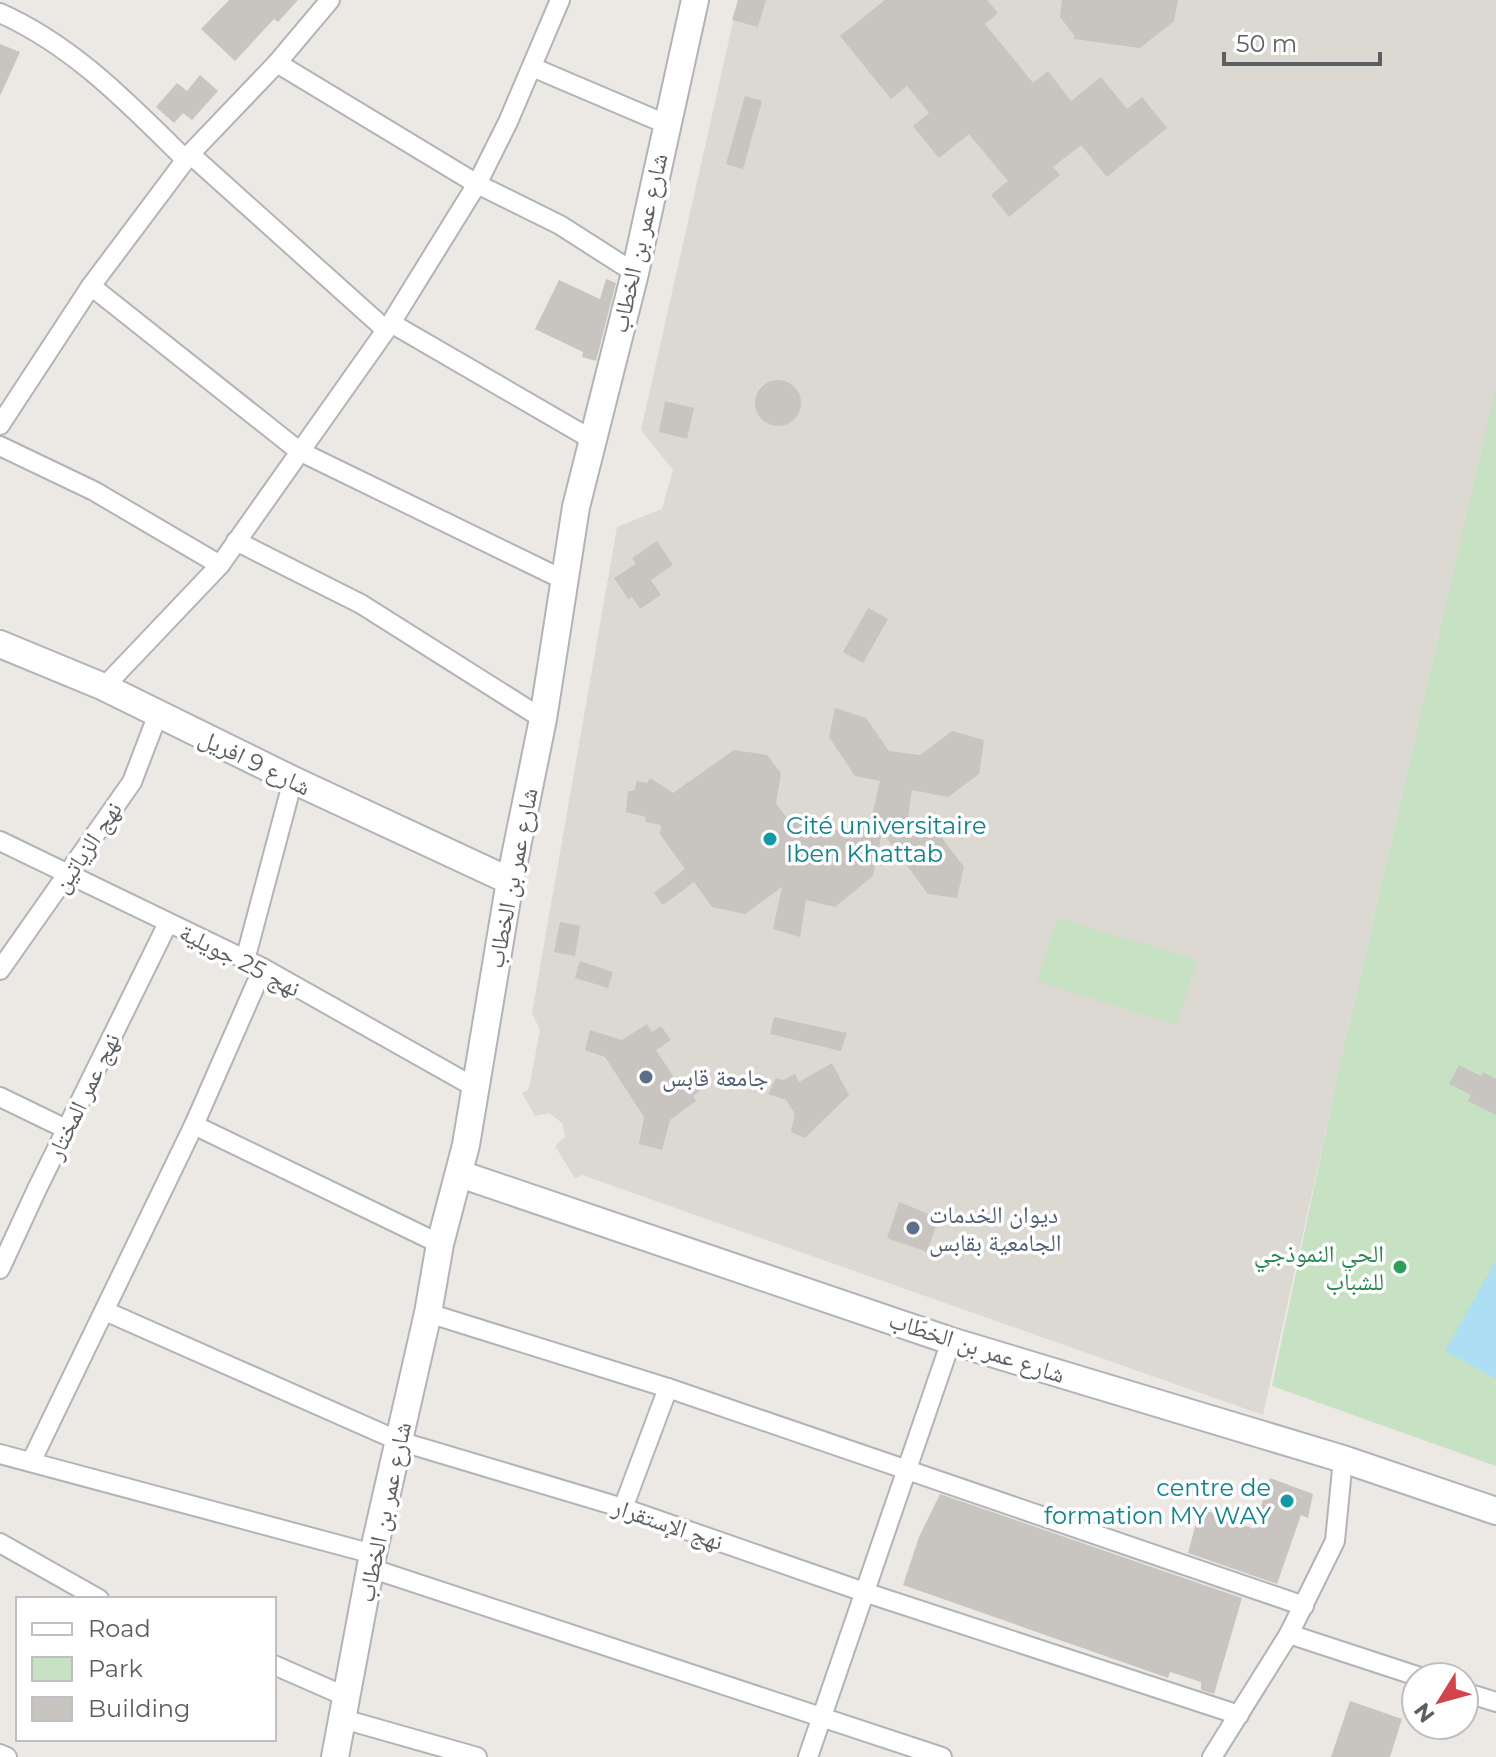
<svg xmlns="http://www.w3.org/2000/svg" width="1496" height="1757" font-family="Montserrat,'Noto Naskh Arabic',sans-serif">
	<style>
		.education { fill: #dcd8d2 }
		.green { fill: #c7e1c3 }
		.water { fill: #acdef4 }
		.building { fill: #c8c4c0 }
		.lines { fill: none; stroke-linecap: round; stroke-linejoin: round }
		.street-casing { stroke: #b1b4b7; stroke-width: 22 }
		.secondary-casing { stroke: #b0b3b7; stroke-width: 30 }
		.street { stroke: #fff; stroke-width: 18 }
		.secondary { stroke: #fff; stroke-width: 26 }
		.culture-dot { fill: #0f9aa8; stroke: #fff; stroke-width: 3 }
		.service-dot { fill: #5c6f8a; stroke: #fff; stroke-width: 3 }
		.leisure-dot { fill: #2e9e5b; stroke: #fff; stroke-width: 3 }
		.labels { text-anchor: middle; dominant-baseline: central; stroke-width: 7; stroke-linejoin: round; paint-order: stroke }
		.street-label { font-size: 24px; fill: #5c5f62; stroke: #fff }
		.culture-label { font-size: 24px; fill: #0d838f; stroke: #fff; text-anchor: start }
		.service-label { font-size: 24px; fill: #4e5e75; stroke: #fff; text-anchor: start }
		.leisure-label { font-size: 24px; fill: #27864d; stroke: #fff; text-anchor: end }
	</style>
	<rect width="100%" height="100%" fill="#ece9e4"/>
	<path class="education" d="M738,0h758v387l-143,620 -90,408 -681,-240 -7,3 -20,-32 10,-9 -3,-14 -13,-10 -14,3 -13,-23 7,-4 11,-59 -8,-17 85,-486 45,-18 11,-39 -32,-40z"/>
	<g class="green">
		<path d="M1496,386v1080l-224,-80 69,-326z"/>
		<path d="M1057,918l140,42 -21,65 -140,-44z"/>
	</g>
	<path class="water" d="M1496,1260v119l-51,-28z"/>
	<g class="building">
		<path d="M229,0h69l-20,22 -4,-3 -39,42 -34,-32z"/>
		<path d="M738,0h28l-8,27 -26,-7z"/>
		<path d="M885,0h102l11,13 -13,11 48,59 15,-12 23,30 30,-24 26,32 15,-12 25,31 -60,49 -26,-32 -28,22 7,8 -51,42 -18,-22 17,-14 -39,-47 -30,24 -26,-32 16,-13 -22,-27 -16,13 -51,-63z"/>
		<path d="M1062,0h116l-4,21 -34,27 -66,-9v-4l-14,-18z"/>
		<path d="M0,44l20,8 -20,44z"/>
		<path d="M200,75l18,16 -26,29 -9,-7 -9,10 -18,-16 21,-24 10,8z"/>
		<path d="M745,96l17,5 -19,68 -17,-5z"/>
		<path d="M606,279l10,4 -20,78 -14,-4 1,-5 -48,-23 24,-49 41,19z"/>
		<circle cx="778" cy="403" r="23"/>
		<path d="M665,401l29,7 -7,31 -28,-7z"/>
		<path d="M657,541l16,24 -22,15 10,15 -21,14 -8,-12 -4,2 -14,-21 22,-14 -4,-6z"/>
		<path d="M868,608l20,11 -25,44 -20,-11z"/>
		<path d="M835,708l31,10 23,33 31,4 32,-24 32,9 -5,34 -31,23 -36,-7 -5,35 32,9 25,33 -7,31 -29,-4 -46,-62 -9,44 -38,31 -29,-7 -6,37 -27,-8 9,-42 -37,27 -33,-7 -18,-25 -31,23 -9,-12 31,-24 -25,-35 1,-9 -16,-3 1,-5 -20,-5 2,-21h6l3,-10 10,2 3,-5 23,15 61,-43 33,5 14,18 -5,30 13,18 61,12 22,-17 8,-35 -25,-5 -26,-39z"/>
		<path d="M560,922l20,4 -5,30 -21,-4z"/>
		<path d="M580,961l33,11 -5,16 -33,-10z"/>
		<path d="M774,1017l73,16 -6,18 -71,-17z"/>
		<path d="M647,1024l5,8 9,-6 10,14 -15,10 21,32 16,-10 11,16 -11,8 3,5 -26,19 -8,30 -23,-6 5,-27 -39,-60 -20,-7 5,-20 32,10z"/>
		<path d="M832,1063l17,32 -44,43 -14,-6 4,-18 -9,-14 -18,-6 8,-16 7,2 12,-6 4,8z"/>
		<path d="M1459,1065l22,11 2,-4 13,7v36l-28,-14 3,-6 -22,-11z"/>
		<path d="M899,1202l40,16 -12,34 -40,-14z"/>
		<path d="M1270,1478l43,16 -5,24 -7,-3 -24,69 -89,-31 12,-45 54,21z"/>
		<path d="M940,1494l302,104 -28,96 -13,-4v-8l-31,-10 -2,6 -265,-93 16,-48z"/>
		<path d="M1350,1701l52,18 -12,38h-59z"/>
	</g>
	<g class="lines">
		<defs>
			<g id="street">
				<path d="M0,13c74,33 129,91 186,147"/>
				<path d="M277,63l200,121 83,41 75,48"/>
				<path d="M532,67l134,57"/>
				<path d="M190,154l196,176"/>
				<path d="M91,286l208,165 265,129"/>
				<path d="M391,323l200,116"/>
				<path d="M0,425l91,-139 99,-132 87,-91 53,-63"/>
				<path d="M0,446l94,45 126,74"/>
				<path d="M236,541l125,63 182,115"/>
				<path d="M104,687l116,-122 171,-242 86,-139 31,-62 52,-122"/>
				<path d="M0,841l263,127 213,120"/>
				<path d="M245,960l48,-180"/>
				<path d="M0,970l132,-188 26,-68"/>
				<path d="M0,1097l66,32"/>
				<path d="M194,1125l246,119"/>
				<path d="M0,1269l37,-80 131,-266"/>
				<path d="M105,1311l294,130 224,67 241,84 375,123"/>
				<path d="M428,1313l240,75 636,218"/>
				<path d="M0,1454l373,100"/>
				<path d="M31,1462l163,-337 69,-157"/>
				<path d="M623,1508l45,-120"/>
				<path d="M0,1543l99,56"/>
				<path d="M370,1568l572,189"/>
				<path d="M1289,1634l131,43"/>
				<path d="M274,1665l73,32"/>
				<path d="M1464,1692l32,10"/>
				<path d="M343,1719l134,38"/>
				<path d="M0,1754l7,3"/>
				<path d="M808,1757l143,-416"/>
				<path d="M1212,1757l77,-123 46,-93 8,-82"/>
			</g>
			<g id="secondary">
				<path d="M0,644l104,43 189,93 217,101"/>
				<path d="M460,1174l491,167 392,118 153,52"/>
				<path d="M335,1757l38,-203 55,-241 12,-69 26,-99 44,-264 33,-162 33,-212 59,-234 60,-273"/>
			</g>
		</defs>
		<use href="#street" class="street-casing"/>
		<use href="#secondary" class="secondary-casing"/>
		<use href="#street" class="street"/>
		<use href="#secondary" class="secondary"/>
	</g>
	<g class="culture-dot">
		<circle cx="770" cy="839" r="8"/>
		<circle cx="1287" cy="1501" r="8"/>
	</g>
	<g class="service-dot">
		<circle cx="646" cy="1077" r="8"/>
		<circle cx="913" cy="1228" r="8"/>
	</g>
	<circle class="leisure-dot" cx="1400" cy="1267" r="8"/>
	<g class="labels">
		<g class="street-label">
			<text transform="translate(639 243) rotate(-77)">شارع عمر بن الخطاب</text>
			<text transform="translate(255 762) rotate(26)">شارع 9 افريل</text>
			<text transform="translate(87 847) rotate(-56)">نهج الزياتين</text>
			<text transform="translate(512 878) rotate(-79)">شارع عمر بن الخطاب</text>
			<text transform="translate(240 960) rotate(27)">نهج 25 جويلية</text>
			<text transform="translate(83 1096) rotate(-64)">نهج عمر المختار</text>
			<text transform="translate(977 1347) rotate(18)">شارع عمر بن الخطّاب</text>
			<text transform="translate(384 1512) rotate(-78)">شارع عمر بن الخطاب</text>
			<text transform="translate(668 1524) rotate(19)">نهج الإستقرار</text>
		</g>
		<g class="culture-label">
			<text x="786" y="825">Cité universitaire<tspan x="786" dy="28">Iben Khattab</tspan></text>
			<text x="1271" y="1487" text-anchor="end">centre de<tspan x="1271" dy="28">formation MY WAY</tspan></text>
		</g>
		<g class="service-label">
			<text x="662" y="1077">جامعة قابس</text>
			<text x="929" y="1214">ديوان الخدمات<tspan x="929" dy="28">الجامعية بقابس</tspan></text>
		</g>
		<g class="leisure-label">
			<text x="1384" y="1253">الحي النموذجي<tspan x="1384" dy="28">للشباب</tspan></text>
		</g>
	</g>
	<rect x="16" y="1597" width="260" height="144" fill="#ffffff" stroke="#bebfc0" stroke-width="2"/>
	<rect x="32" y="1623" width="40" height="12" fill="#ffffff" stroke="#bebfc0" stroke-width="2"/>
	<text x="88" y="1637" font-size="24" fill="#5c5f62">Road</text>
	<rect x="32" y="1657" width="40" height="24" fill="#c7e1c3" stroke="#bebfc0" stroke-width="2"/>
	<text x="88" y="1677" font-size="24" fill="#5c5f62">Park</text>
	<rect x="32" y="1697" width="40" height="24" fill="#c8c4c0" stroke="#bebfc0" stroke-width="2"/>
	<text x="88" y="1717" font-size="24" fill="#5c5f62">Building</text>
	<g transform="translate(1440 1701) rotate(233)"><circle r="38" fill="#ffffff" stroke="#bebfc0" stroke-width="2"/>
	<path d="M0-6L14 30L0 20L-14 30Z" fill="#d3434a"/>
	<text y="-12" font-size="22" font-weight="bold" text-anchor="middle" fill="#5c5f62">N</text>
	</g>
	<path d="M1224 52v12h156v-12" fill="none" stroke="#5c5f62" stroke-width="4"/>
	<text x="1236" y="52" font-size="24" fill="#5c5f62" stroke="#ffffff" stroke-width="6" paint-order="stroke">50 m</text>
</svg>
